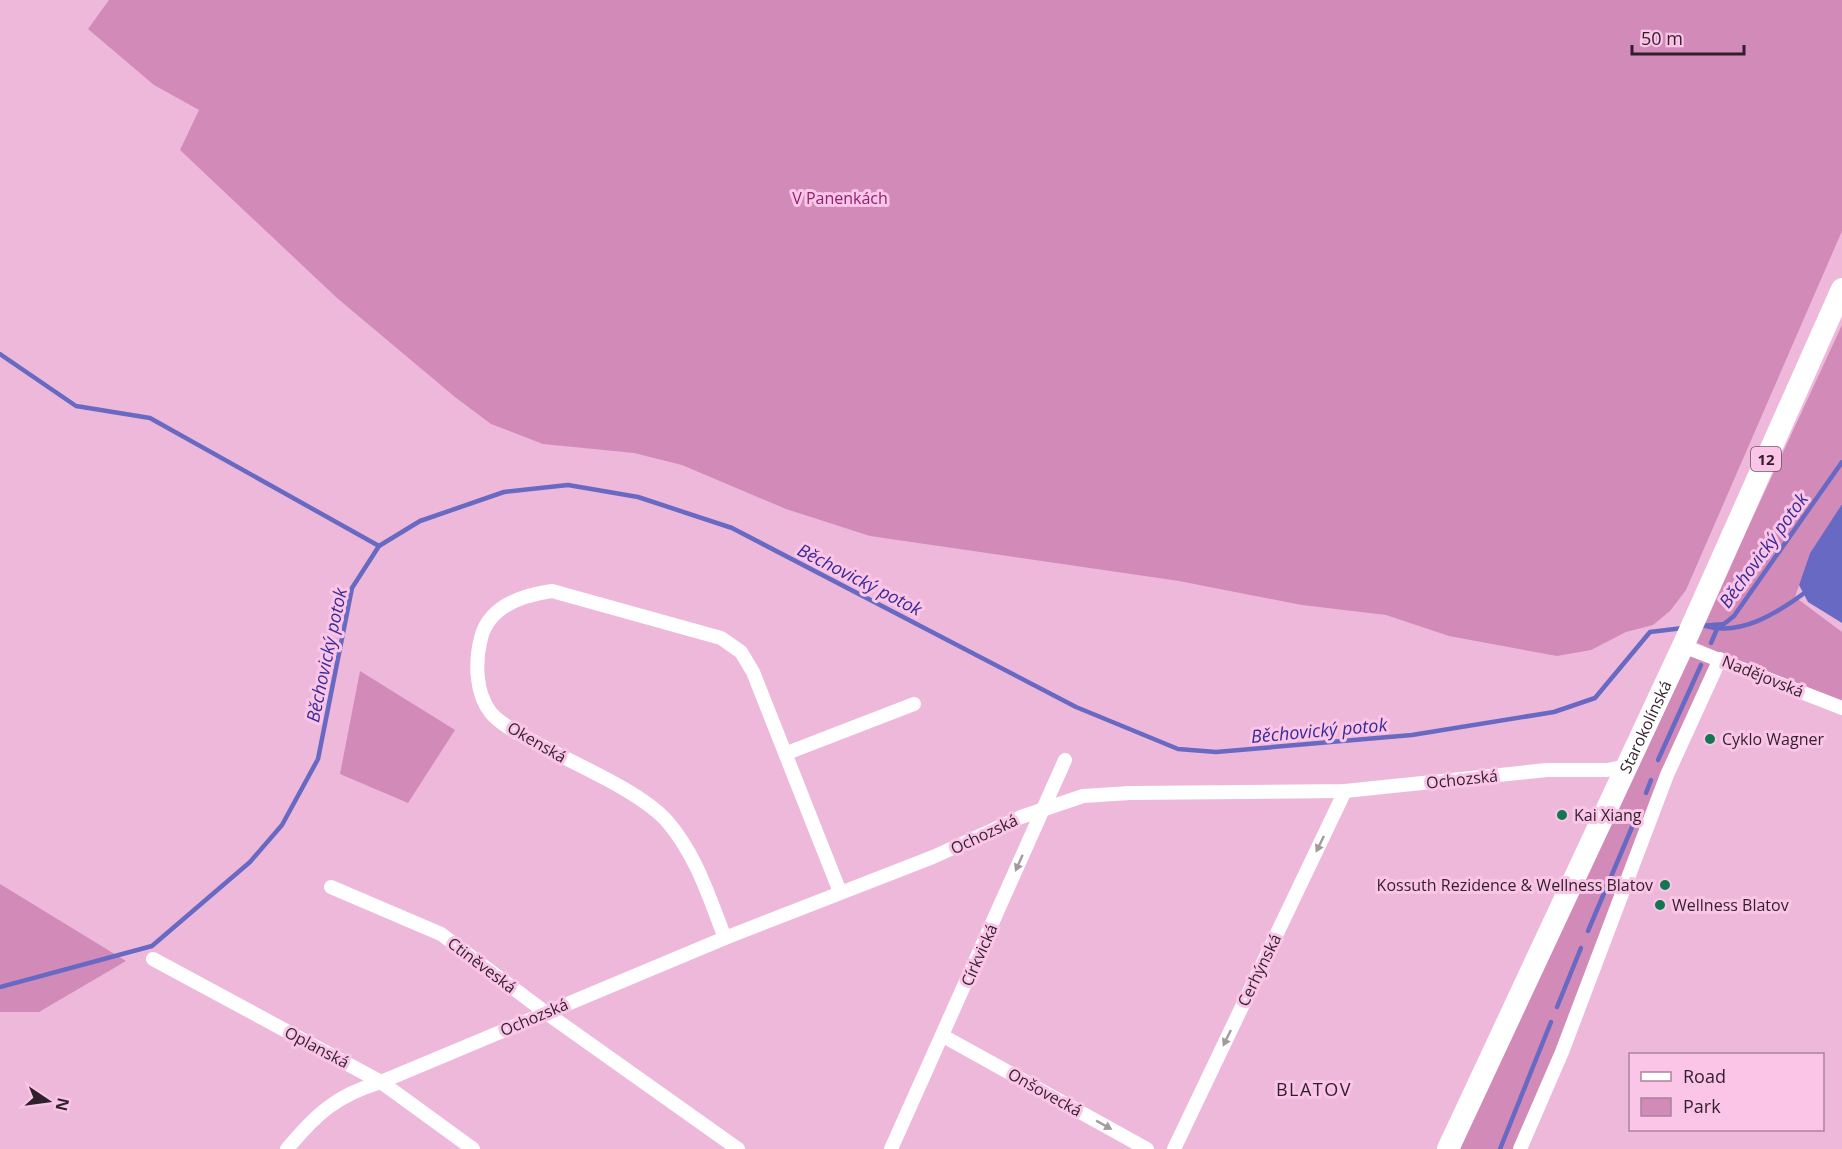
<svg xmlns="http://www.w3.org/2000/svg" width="1842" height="1149" font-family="'Open Sans',sans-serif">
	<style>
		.green { fill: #d28ab9 }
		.water { fill: #6869c3 }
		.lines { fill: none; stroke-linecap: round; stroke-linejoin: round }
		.stream { stroke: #6869c3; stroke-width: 4.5 }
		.minor { stroke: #fff; stroke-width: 14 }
		.primary { stroke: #fff; stroke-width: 22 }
		.oneway { fill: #a39aa0 }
		.poi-dot { fill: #12774f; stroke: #fac5e7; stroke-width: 2 }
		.labels { text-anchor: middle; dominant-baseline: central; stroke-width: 6; stroke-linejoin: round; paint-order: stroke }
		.shield { fill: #fac5e7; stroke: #6e5164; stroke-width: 1.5 }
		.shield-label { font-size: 15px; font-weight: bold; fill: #321f2c }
		.park-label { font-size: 16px; fill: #8e2272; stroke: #fac5e7 }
		.street-label { font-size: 16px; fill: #321f2c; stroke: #fac5e7 }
		.poi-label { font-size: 16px; fill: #321f2c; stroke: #fac5e7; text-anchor: start }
		.water-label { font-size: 18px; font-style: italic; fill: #382b96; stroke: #fac5e7 }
		.neighbourhood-label { font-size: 18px; letter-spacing: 1.5px; fill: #321f2c; stroke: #fac5e7 }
	</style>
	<rect width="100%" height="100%" fill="#edb8da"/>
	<g class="green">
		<path d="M109,0h1733v231l-156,359 -16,21 -17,14 -27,7 -35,18 -34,6 -108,-20 -63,-21 -84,-10 -123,-24 -309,-45 -84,-27 -104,-44 -48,-12 -91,-9 -52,-20 -36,-27 -118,-99 -157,-148 19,-40 -45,-25 -66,-56z"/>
		<path d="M1842,325v179l-32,49 -15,44 47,35v73l-147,-63z"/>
		<path d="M1683,646l37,13 -201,490h-70z"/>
		<path d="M360,671l95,59 -47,73 -68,-29z"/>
		<path d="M0,884l126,77 -87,51h-39z"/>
	</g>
	<path class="water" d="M1842,504v119l-34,-21 -9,-17 11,-32z"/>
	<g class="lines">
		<g class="stream">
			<path d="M0,354l76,52 74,12 229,128"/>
			<path d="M1701,626l23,-2 10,-8 108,-154"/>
			<path d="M1706,626c35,10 71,-13 97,-32"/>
			<path d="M1711,643l6,-14"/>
			<path d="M1658,760l43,-95"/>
			<path d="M1646,793l5,-13"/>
			<path d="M1588,931l50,-118"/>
			<path d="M0,987l152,-41 98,-84 32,-37 36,-66 34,-171 27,-42 41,-25 84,-29 64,-7 70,12 94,31 344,179 102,42 38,3 196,-17 142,-23 41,-14 55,-66 33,-4"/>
			<path d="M1557,1007l24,-59"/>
			<path d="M1500,1149l51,-127"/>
		</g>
		<g class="minor">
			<path d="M1683,646l159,62"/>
			<path d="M787,753l127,-49"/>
			<path d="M331,887l110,47 104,78 193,137"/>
			<path d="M725,938c-16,-41 -29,-84 -59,-118 -28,-30 -92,-56 -130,-77 -14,-8 -34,-17 -45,-30 -16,-20 -16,-52 -10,-75 8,-32 42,-43 71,-47l169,47 20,14 12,20 87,220"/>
			<path d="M153,959l228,123 92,67"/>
			<path d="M943,1036l204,113"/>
			<path d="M287,1149c29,-35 50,-54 94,-67l344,-144 208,-81 88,-40 62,-21 47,-3 215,-2 202,-21h60l20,-4"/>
			<path d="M891,1149l174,-389"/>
			<path d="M1174,1149l171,-358"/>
			<path d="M1520,1149l42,-97 105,-277 53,-116"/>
		</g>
		<path class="primary" id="s1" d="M1448,1149l235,-503 159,-357"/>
	</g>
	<defs><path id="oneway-solid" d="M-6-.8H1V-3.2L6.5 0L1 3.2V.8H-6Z" transform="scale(1.5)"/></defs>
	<g class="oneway">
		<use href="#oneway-solid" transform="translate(1320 844) rotate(116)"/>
		<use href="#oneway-solid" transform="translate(1019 863) rotate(114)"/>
		<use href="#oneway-solid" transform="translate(1227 1038) rotate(116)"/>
		<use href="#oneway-solid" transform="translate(1104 1125) rotate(29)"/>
	</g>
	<g class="poi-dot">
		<circle cx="1710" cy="739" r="6"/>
		<circle cx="1562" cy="815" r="6"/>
		<circle cx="1665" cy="885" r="6"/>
		<circle cx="1660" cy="905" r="6"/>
	</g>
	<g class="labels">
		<rect class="shield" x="1751" y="447" width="30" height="24" rx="4.5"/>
		<g class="shield-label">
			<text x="1766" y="459">12</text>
		</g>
		<g class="park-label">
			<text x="840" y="198">V Panenkách</text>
		</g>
		<g class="street-label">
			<text transform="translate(1763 676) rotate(22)">Nadějovská</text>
			<text stroke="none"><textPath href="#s1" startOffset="466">Starokolínská</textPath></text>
			<text transform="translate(537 742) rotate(30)">Okenská</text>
			<text transform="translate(1462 779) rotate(-6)">Ochozská</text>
			<text transform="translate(984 834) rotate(-25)">Ochozská</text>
			<text transform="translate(979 955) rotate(-66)">Církvická</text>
			<text transform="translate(482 965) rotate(37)">Ctiněveská</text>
			<text transform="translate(1259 970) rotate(-64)">Cerhýnská</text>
			<text transform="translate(534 1017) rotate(-23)">Ochozská</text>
			<text transform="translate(317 1047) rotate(28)">Oplanská</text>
			<text transform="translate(1045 1092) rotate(29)">Onšovecká</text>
		</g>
		<g class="poi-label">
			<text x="1722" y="739">Cyklo Wagner</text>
			<text x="1574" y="815">Kai Xiang</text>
			<text x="1653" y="885" text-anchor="end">Kossuth Rezidence &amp; Wellness Blatov</text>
			<text x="1672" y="905">Wellness Blatov</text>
		</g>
		<g class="water-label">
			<text transform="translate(1763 550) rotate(-54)">Běchovický potok</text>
			<text transform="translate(860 579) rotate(27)">Běchovický potok</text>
			<text transform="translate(326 655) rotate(-78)">Běchovický potok</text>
			<text transform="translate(1319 730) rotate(-5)">Běchovický potok</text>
		</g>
		<g class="neighbourhood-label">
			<text x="1314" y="1089">BLATOV</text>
		</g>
	</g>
	<rect x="1629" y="1053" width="195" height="78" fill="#fac5e7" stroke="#aa839c" stroke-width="1.5"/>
	<rect x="1641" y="1072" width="30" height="9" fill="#ffffff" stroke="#aa839c" stroke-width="1.5"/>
	<text x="1683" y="1083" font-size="18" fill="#321f2c">Road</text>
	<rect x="1641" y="1098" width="30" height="18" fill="#d28ab9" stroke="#aa839c" stroke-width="1.5"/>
	<text x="1683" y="1113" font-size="18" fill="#321f2c">Park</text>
	<g transform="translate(48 1101) rotate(103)" stroke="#fac5e7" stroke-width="4.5" paint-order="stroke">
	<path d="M0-4.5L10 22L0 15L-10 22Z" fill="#321f2c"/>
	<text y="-9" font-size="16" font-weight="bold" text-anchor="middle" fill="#321f2c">N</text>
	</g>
	<path d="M1632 45v9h112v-9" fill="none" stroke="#321f2c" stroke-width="3"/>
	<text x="1641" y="45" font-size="18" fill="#321f2c" stroke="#fac5e7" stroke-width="4.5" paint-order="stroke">50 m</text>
</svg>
